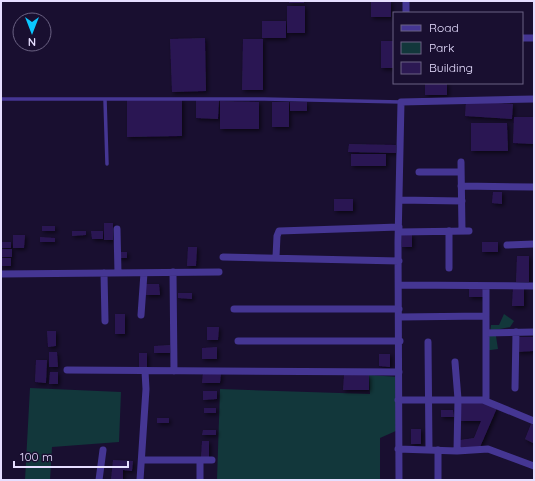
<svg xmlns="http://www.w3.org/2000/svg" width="535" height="481" font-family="Quicksand,sans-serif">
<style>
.green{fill:#12373b}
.building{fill:#2c1953;filter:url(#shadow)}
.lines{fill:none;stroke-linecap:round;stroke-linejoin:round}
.lane{stroke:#453693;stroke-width:3.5}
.street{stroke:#453693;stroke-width:7}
</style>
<defs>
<filter id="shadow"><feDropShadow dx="2" dy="2" stdDeviation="2" flood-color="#0009"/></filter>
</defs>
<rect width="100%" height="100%" fill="#190f30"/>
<path class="green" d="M504,314L514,321L510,327L495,330L498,349L483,351L490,333L491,325H499Z
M369,375L399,377L398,430L380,438V480H217L220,389L370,394Z
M30,388L121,392L119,442L52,447L50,480H25Z"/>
<path class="building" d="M289,1H304V3H289Z
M371,1H391V17H371Z
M287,6H305V33H287Z
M262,21H286V38H262Z
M205,38L206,91L172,92L170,39Z
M243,39H263V90H242Z
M381,41H394V68H381Z
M425,83H447V95H425Z
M182,99V136L127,137V100Z
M196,100H219L218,119L196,118Z
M220,101L259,102V129H220Z
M466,101L513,104L512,119L465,116Z
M272,102H289V127H272Z
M290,102H307V111H290Z
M514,117H534V144L513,143Z
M471,123H507L508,151H471Z
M349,144L396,145V153L348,152Z
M351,154H386V166H351Z
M493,192H502V204L492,203Z
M334,199H353V211H334Z
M104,223H113V240H104Z
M42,226H55V231H42Z
M72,231H86V235L72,236Z
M91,231H103V239H92Z
M402,234H412V247H402Z
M13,235H25L24,248H13Z
M40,237L55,238V242H40Z
M1,242H11V248H1Z
M482,242H498V252H482Z
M188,247H197L196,266H187Z
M1,249H12V257H1Z
M118,252H127V258H118Z
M517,256H529V282H516Z
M1,258H11V266H1Z
M145,284H159L160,295H146Z
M469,286H483V297H469Z
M513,287H524V306H512Z
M178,293H192V299L178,298Z
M115,314H125V334H115Z
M207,327H219L218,340H207Z
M47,331H56V346L48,347Z
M517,337H534V351L517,352Z
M170,345V353H154V346Z
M217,347V359H202V348Z
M49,352H57L58,367H49Z
M139,353H147V368H139Z
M379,354H390V367L379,366Z
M36,360H47L46,383L35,382Z
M50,372H58V384H49Z
M203,372L221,373L220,383H202Z
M344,375H369V390H343Z
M203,391H217V399L203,400Z
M483,402L497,408L480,447L460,449V440L474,438L481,421H460V403Z
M204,408H216V413H204Z
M441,410H453L454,417H441Z
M157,418H169V423H157Z
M531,424L534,425L533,443L525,439Z
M411,429H421V444H411Z
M203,430H216V435H202Z
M202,441H209V458H201Z
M113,460L133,461L132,471L123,470V480H111Z"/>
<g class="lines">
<path class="lane" d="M1,99H264L401,102
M105,100L107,164"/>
<path class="street" d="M406,1V13
M522,38H534
M461,162L462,231
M419,172H461
M461,186L534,187
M399,200L462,201
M117,229L118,273
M449,231V268
M399,232L469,231
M507,245L534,244
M223,257L399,261
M276,257L277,236L279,231L399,227
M173,272L174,371
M104,273L105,321
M1,274L219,272
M399,285L534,286
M234,309H399
M141,315L144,273
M399,317L486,316
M486,333L534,332
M238,341H400
M428,342L429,450
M455,362L458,399L457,451
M67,370L399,372
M515,388L516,332
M398,400H483L534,421
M486,400V286
M398,449L457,451L488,449L534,466
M438,450V480
M142,460H212
M99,480L103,450
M140,480L146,389L145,371
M200,480V460
M399,480L398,242L401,102L534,99"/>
</g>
<rect width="535" height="481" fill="none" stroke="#e6deff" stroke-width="4"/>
<rect x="393" y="12" width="130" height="72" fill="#190f30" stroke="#6b6283"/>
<rect x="401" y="25" width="20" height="6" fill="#453693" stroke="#6b6283"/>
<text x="429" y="32" font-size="12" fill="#e6deff">Road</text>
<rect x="401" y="42" width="20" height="12" fill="#12373b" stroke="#6b6283"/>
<text x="429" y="52" font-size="12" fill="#e6deff">Park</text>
<rect x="401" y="62" width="20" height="12" fill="#2c1953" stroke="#6b6283"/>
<text x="429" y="72" font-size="12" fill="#e6deff">Building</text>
<g transform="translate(32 32) rotate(180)"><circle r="19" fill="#190f30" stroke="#6b6283"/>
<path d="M0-3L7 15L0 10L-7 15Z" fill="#0ac7ff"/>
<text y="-6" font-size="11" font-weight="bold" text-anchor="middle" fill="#e6deff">N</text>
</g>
<path d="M14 461v6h114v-6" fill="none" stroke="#e6deff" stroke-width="2"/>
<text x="20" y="461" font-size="12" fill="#e6deff" stroke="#190f30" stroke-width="3" paint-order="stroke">100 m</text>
</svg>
